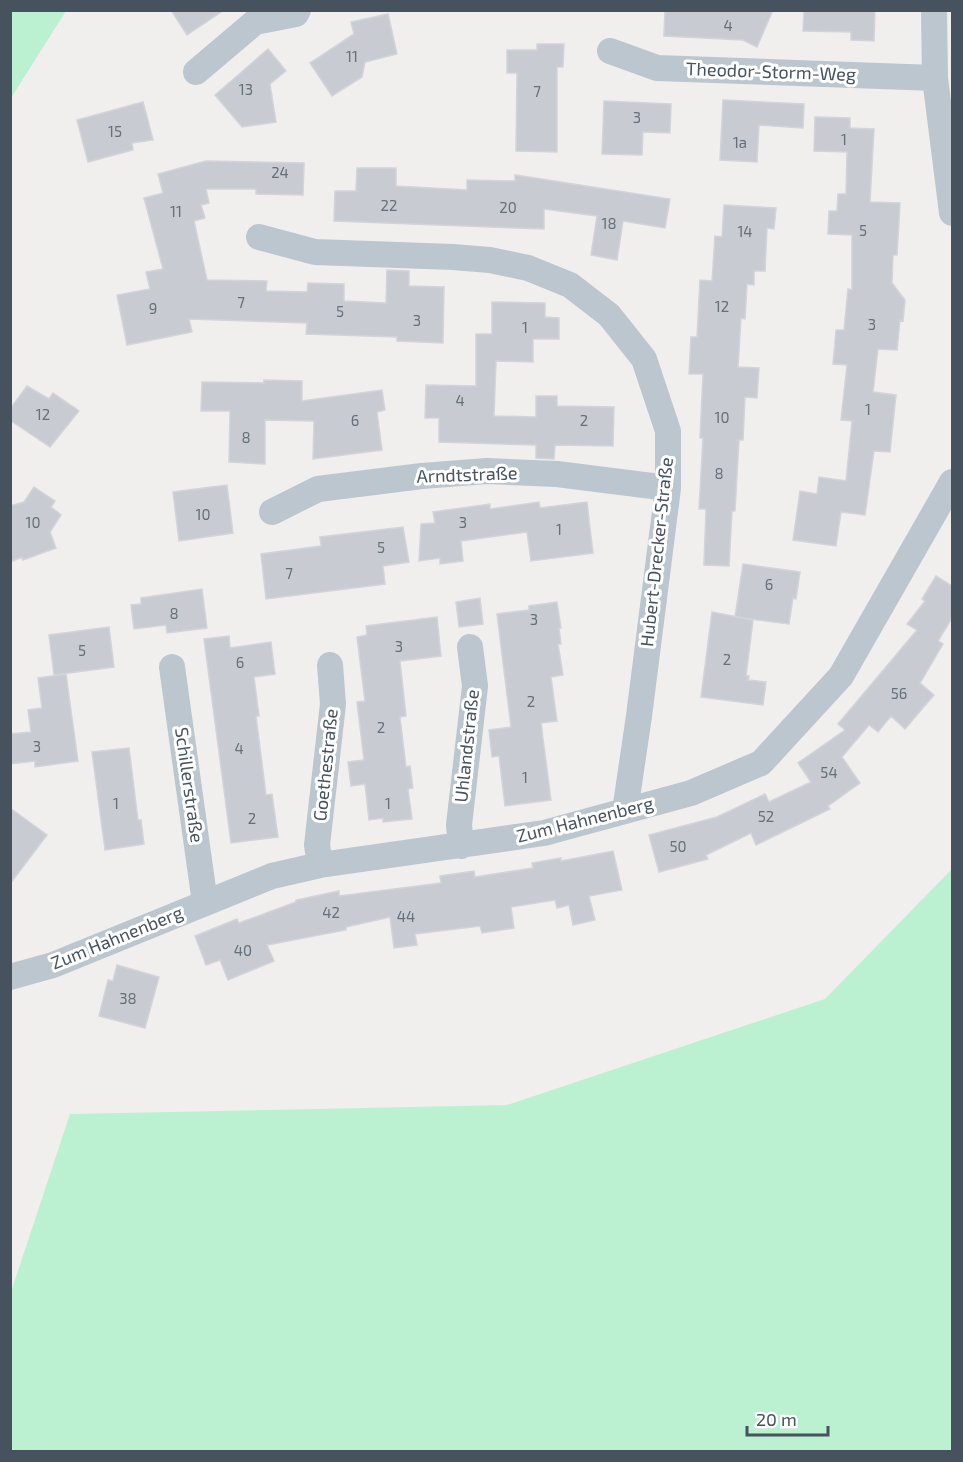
<svg xmlns="http://www.w3.org/2000/svg" width="963" height="1462" font-family="'Exo 2',sans-serif">
<style>
.green{fill:#bbf1d0}
.building{fill:#c8cbd1;stroke:#d2d4da;stroke-width:1.5}
.lines{fill:none;stroke-linecap:round;stroke-linejoin:round}
.street{stroke:#bcc6ce;stroke-width:26}
.labels{text-anchor:middle;stroke-width:6;stroke-linejoin:round;paint-order:stroke}
.number-label{font-size:15px;fill:#66707a}
.street-label{font-size:18px;fill:#46525d;stroke:#fff}
</style>
<rect width="100%" height="100%" fill="#f1eeee"/>
<path class="green" d="M11,10L66,11L11,98L10,11Z
M952,869V1451H11V1292L70,1114L507,1105L825,999Z"/>
<path class="building" d="M171,10H224L187,35Z
M665,10H773L757,47L743,40L664,36Z
M804,10H875L874,41L851,40V32L803,31Z
M388,14L397,54L365,62L362,77L332,96L310,63L354,34L351,22Z
M537,44H564L563,67H557V152L516,151L517,73H507V50H537Z
M268,49L286,71L270,84L276,122L242,127L215,95Z
M723,100L804,104L803,128L759,125L757,162L720,160Z
M604,101L671,104L670,133L643,132L642,155L602,154Z
M143,102L153,140L132,143L133,150L88,162L77,120Z
M815,117L850,118V128L874,129L870,202L900,203L897,255H893L892,283L905,300L903,321L900,320L897,350L878,349L873,392L896,395L890,452L874,451L865,515L841,512L836,546L793,540L800,491L817,494L819,477L846,481L852,421L841,420L847,365L833,364L836,330H844L848,289L852,290V235L828,234L829,211H837L838,194H846L847,152L814,151Z
M206,161L304,163L303,195L256,194V189H206L209,203L201,205L205,218L194,221L207,280L267,281L266,291L307,292L308,283L344,284V301L386,303L387,270L409,271V286L444,287L443,343L397,341V337L306,334L307,323L189,319L192,332L127,345L117,295L150,289L146,272L163,269L144,198L163,193L158,174Z
M357,168H396V186L467,190V180L515,181V175L670,199L665,228L623,221L617,260L591,255L597,216L544,209V229L334,221L335,191H356Z
M724,205L776,208L774,229L767,228L765,271H754V285L747,284L745,319L741,318L738,367L759,368L757,398L745,397L743,440H739L735,511H732L729,566L704,565L706,509H699L703,438H700L703,374H689L691,337H697L700,280L712,281L715,236L722,237Z
M492,302L545,303V317L559,318V339H533V362L496,361L494,416L536,417V396H557V406L614,407L613,446L555,445L554,459L536,458V445L439,442V418H425L426,385L476,386V334H492Z
M264,380L302,381V401L382,390L385,410L377,412L382,450L313,459L314,421L265,420V464L229,462L230,411H201L202,382L264,383Z
M27,386L49,399L53,393L79,411L50,447L10,420V409Z
M227,485L233,533L179,541L173,492Z
M34,487L55,501L51,507L61,515L50,532L56,548L23,560L22,557L10,562V506L24,502Z
M539,502L540,508L587,502L593,553L531,561L527,532L461,541L463,561L440,564V558L419,561L421,524L435,523L433,512L490,504V509Z
M403,527L409,562L383,566L385,584L266,599L261,554L321,546L320,537Z
M743,564L800,572L796,599L793,598L789,624L735,617Z
M936,576L952,586V618L938,641L943,644L920,683L934,695L905,729L891,716L878,732L869,725L842,757L860,783L828,806L830,809L756,845L751,833L706,855L708,859L659,872L649,835L717,817L765,794L769,802L811,782L798,763L845,730L838,724L917,630L907,624L925,601L922,599Z
M202,589L207,628L167,633L166,625L134,629L131,605L141,604V598Z
M480,598L483,624L459,627L456,602Z
M557,602L561,628H559L561,644H558L563,675L551,677L557,721L541,723L551,800L505,806L499,756L492,757L489,730L511,727L497,614L529,610V606Z
M712,612L753,620L746,676H749L748,680L766,682L763,705L701,697Z
M437,617L441,656L400,661L406,716L400,717L406,767L410,766L413,788L408,789L412,819L383,822V818L369,820L365,784L351,786L348,762L364,760L357,702L365,701L357,637L367,635L366,626Z
M109,627L114,667L54,675L49,635Z
M229,636L230,648L271,642L275,674L254,677L259,716H256L266,795L272,794L278,837L231,843L204,639Z
M66,674L78,761L35,767V761L10,764V734L31,732L28,710L42,708L38,678Z
M129,748L138,820H141L144,844L105,850L92,752Z
M10,808L47,835L10,884Z
M613,851L622,890L589,896L595,920L573,925L569,905L557,908L555,900L511,907L514,928L482,933L480,926L415,934L417,945L394,948L390,917L346,927V930L267,945L274,961L228,980L220,960L206,965L195,936L237,919L239,923L296,902V900L339,891V896L441,883L440,876L474,871L475,877L533,868L532,863L561,858V861Z
M117,965L159,977L145,1028L99,1016L108,980L113,981Z"/>
<g class="lines">
<path class="street" d="M934,10L935,78L952,213
M610,51L657,68L935,78
M196,72L255,22L296,14L298,10
M259,237L315,252L453,257L490,260L528,268L570,285L609,315L644,359L668,431V488L639,716L625,811
M272,512L318,489L422,476L487,471L557,474L668,488
M172,667L205,903
M461,846L459,825L475,686L470,647
M320,865L317,845L333,704L330,665
M10,977L53,965L272,876L320,865L544,833L691,793L761,763L841,676L952,482"/>
</g>
<g class="labels">
<g class="number-label">
<text x="728" y="31">4</text>
<text x="352" y="62">11</text>
<text x="246" y="95">13</text>
<text x="537" y="97">7</text>
<text x="637" y="123">3</text>
<text x="115" y="137">15</text>
<text x="844" y="145">1</text>
<text x="740" y="148">1a</text>
<text x="280" y="178">24</text>
<text x="389" y="211">22</text>
<text x="508" y="213">20</text>
<text x="176" y="217">11</text>
<text x="609" y="229">18</text>
<text x="863" y="236">5</text>
<text x="745" y="237">14</text>
<text x="241" y="308">7</text>
<text x="722" y="312">12</text>
<text x="153" y="314">9</text>
<text x="340" y="317">5</text>
<text x="417" y="326">3</text>
<text x="872" y="330">3</text>
<text x="525" y="333">1</text>
<text x="460" y="406">4</text>
<text x="868" y="415">1</text>
<text x="43" y="420">12</text>
<text x="722" y="423">10</text>
<text x="355" y="426">6</text>
<text x="584" y="426">2</text>
<text x="246" y="443">8</text>
<text x="719" y="479">8</text>
<text x="203" y="520">10</text>
<text x="33" y="528">10</text>
<text x="463" y="528">3</text>
<text x="559" y="535">1</text>
<text x="381" y="553">5</text>
<text x="289" y="579">7</text>
<text x="769" y="590">6</text>
<text x="174" y="619">8</text>
<text x="534" y="625">3</text>
<text x="399" y="652">3</text>
<text x="82" y="656">5</text>
<text x="727" y="665">2</text>
<text x="240" y="668">6</text>
<text x="899" y="699">56</text>
<text x="531" y="707">2</text>
<text x="381" y="733">2</text>
<text x="37" y="752">3</text>
<text x="239" y="754">4</text>
<text x="829" y="778">54</text>
<text x="525" y="783">1</text>
<text x="116" y="809">1</text>
<text x="388" y="809">1</text>
<text x="766" y="822">52</text>
<text x="252" y="824">2</text>
<text x="678" y="852">50</text>
<text x="331" y="918">42</text>
<text x="406" y="922">44</text>
<text x="243" y="956">40</text>
<text x="128" y="1004">38</text>
</g>
<g class="street-label">
<text transform="translate(771 72) rotate(2)" y="6">Theodor-Storm-Weg</text>
<text transform="translate(467 475) rotate(-2)" y="6">Arndtstraße</text>
<text transform="translate(657 552) rotate(-84)" y="6">Hubert-Drecker-Straße</text>
<text transform="translate(467 746) rotate(-84)" y="6">Uhlandstraße</text>
<text transform="translate(326 765) rotate(-84)" y="6">Goethestraße</text>
<text transform="translate(189 785) rotate(82)" y="6">Schillerstraße</text>
<text transform="translate(585 820) rotate(-14)" y="6">Zum Hahnenberg</text>
<text transform="translate(117 938) rotate(-22)" y="6">Zum Hahnenberg</text>
</g>
</g>
<rect width="963" height="1462" fill="none" stroke="#46525d" stroke-width="24"/>
<path d="M747 1426v9h81v-9" fill="none" stroke="#46525d" stroke-width="3"/>
<text x="756" y="1426" font-size="18" fill="#46525d" stroke="#ffffff" stroke-width="4.5" paint-order="stroke">20 m</text>
</svg>
